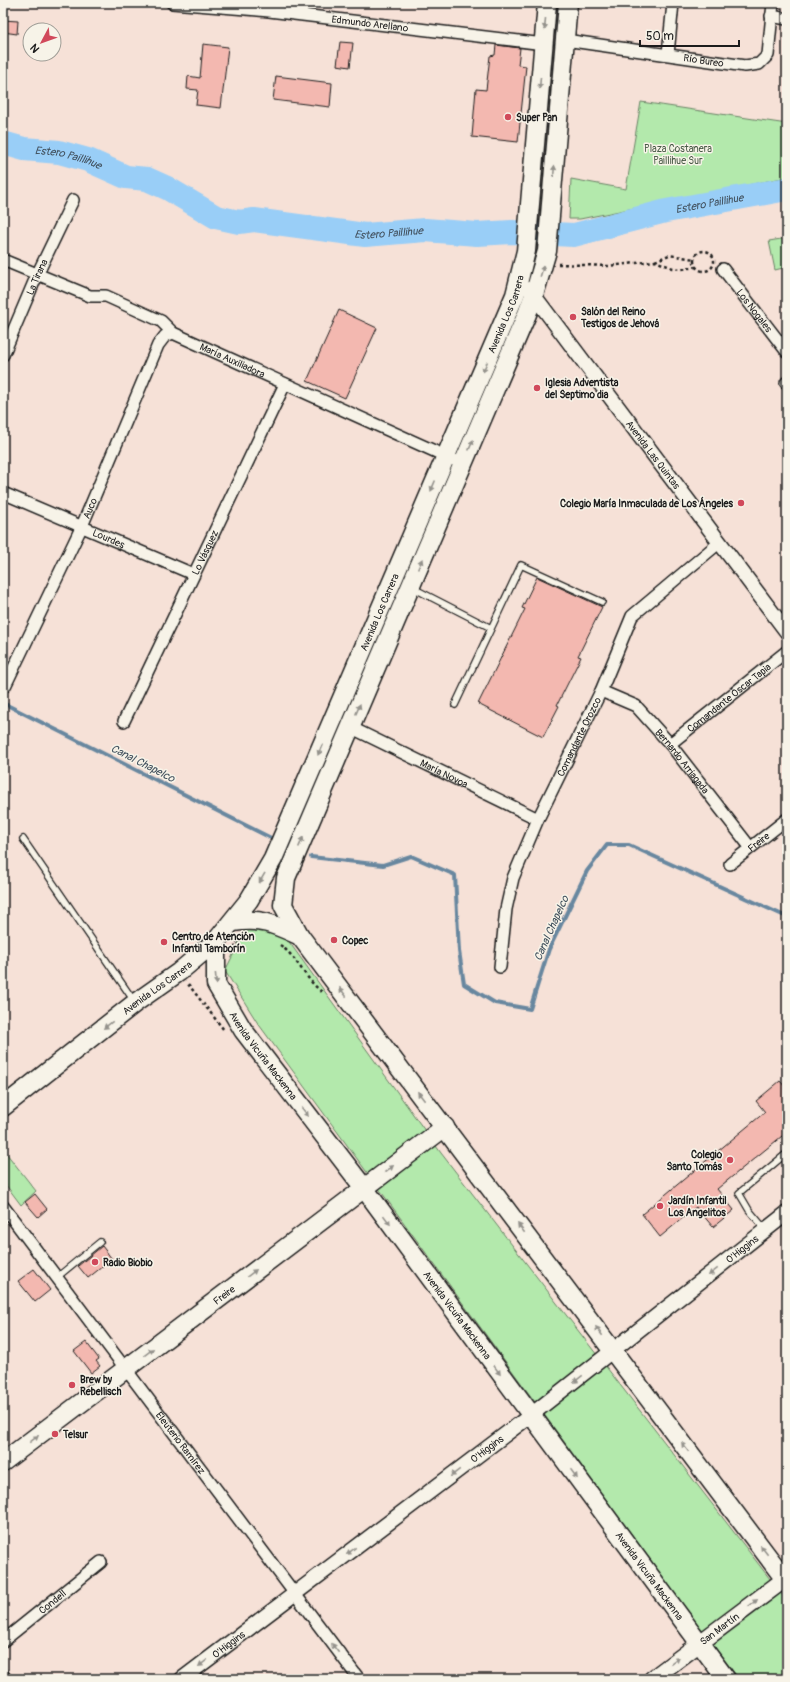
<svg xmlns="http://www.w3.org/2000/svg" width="790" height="1682" font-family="Pangolin,sans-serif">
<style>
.green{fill:#b3e9ac;stroke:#688264}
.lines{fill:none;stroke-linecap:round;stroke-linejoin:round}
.stream{stroke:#67879f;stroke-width:4}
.river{stroke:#99cef7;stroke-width:24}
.building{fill:#f3b8b0;stroke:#1c1c1c}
.service-casing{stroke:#1c1c1c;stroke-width:8}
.minor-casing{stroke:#1c1c1c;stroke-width:14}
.tertiary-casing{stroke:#1c1c1c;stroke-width:17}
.secondary-casing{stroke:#1c1c1c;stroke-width:19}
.primary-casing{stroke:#1c1c1c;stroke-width:21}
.path{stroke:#1c1c1c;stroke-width:2.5;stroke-dasharray:3 3;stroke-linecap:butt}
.service{stroke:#f7f3e8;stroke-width:5.5}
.minor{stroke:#f7f3e8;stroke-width:11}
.tertiary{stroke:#f7f3e8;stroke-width:14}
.secondary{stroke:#f7f3e8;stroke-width:16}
.primary{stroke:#f7f3e8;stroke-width:18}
.oneway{fill:#94928c}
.poi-dot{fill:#d1495b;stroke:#f7f3e8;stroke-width:1.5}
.labels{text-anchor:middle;stroke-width:3;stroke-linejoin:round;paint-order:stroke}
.street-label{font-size:10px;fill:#1c1c1c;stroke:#f7f3e8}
.poi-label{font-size:10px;font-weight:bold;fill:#1c1c1c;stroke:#f7f3e8;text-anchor:start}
.park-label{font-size:10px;fill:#495a47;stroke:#f7f3e8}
.water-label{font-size:11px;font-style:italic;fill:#42515e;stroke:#f7f3e8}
</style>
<rect width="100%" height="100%" fill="#f6e1d7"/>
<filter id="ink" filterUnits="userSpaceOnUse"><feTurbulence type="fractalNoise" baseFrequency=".025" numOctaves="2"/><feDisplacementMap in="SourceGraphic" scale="8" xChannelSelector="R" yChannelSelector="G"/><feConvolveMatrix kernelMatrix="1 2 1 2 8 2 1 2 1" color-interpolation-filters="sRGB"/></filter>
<g filter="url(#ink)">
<path class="green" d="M641,102L787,124V177L580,219H569L571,179L626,189Z
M787,238V267L775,270L769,241Z
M269,926L287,939L441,1153L787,1601V1679H739L693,1618L257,1022L225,971L245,931Z
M3,1149L36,1191L21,1205L3,1181Z"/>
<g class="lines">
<path class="stream" d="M3,703L275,840
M311,857L383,865L411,856L455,875L459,951L464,984L495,1003L530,1009L549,949L587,871L607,845H629L787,917"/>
<path class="river" id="s1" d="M3,143L24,149L59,152L88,160L126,177L147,179L167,188L216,217L239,222L254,220L365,235L425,230L477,234L512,232L574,235L666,211L787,189"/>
</g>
<path class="building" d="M3,20L18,21L17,34L3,32Z
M340,42L353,43L350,67L337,65Z
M203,44L228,47L221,108L196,105L198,90L187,89L188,76L200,78Z
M496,45L520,48L518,65L526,66L518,142L472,137L476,89L486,90L490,56L495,55Z
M276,76L332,83L330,107L273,100Z
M339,310L377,328L345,398L307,381Z
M537,577L602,607L578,656L581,657L557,705L559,706L543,737L478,704L525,609L522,608Z
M780,1081L787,1089V1132L717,1189L734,1210L713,1227L696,1207L660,1237L642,1214L765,1112L756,1101Z
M35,1194L47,1209L38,1217L25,1202Z
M102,1246L112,1259L88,1278L78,1266Z
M34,1269L50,1290L35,1302L18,1281Z
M86,1342L99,1359L96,1361L100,1366L91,1373L74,1351Z"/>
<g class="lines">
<defs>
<path id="service" d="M413,588L491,628
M455,705L521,565L602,602
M23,839L134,1001
M765,1229L749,1210L739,1193L787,1153
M56,1278L100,1242"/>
<g id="minor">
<path id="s2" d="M172,3L269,11L544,44"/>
<path d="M771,16L787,19"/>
<path id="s3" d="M565,40L745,66L759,64L768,55L773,3"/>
<path d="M668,54L673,3"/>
<path id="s4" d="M3,260L90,296H106L161,321L173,333L463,464"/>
<path id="s5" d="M723,269L787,352"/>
<path id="s6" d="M3,355L37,275L73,200"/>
<path d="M786,383L787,382"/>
<path id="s7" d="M3,493L193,574"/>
<path id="s8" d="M5,686L82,526L158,345L165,336L173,333"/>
<path id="s9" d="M601,691L636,706L670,744L750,847"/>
<path id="s10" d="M124,721L285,384"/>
<path id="s11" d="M350,727L538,819"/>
<path id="s12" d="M670,744L787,651"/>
<path id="s13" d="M730,864L787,819"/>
<path id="s14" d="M500,967L506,909L513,878L538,819L601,691L632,616L720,542"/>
<path id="s15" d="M3,1206L359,1679"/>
<path id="s16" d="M3,1641L101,1562"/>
<path d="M3,1675L6,1679"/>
</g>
<g id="tertiary">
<path id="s17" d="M529,289L787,632"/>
<path id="s18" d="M182,1679L531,1415L787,1213"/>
</g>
<g id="secondary">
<path id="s19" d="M652,1679L785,1579"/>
</g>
<g id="primary">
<path d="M233,922C263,918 274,924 300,936L787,1582"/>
<path d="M300,936L283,905L286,878L527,314L534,295L547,251L568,3"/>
<path id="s20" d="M216,941V984L243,1030L364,1188L726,1679"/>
<path id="s21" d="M3,1107L135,1003L179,972L216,941L249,900L273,859L515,295L526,251L547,3"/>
<path id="s22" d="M3,1462L445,1127"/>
</g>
</defs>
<use href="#service" class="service-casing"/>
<use href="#minor" class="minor-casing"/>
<use href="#tertiary" class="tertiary-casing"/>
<use href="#secondary" class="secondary-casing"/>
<use href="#primary" class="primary-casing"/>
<path class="path" d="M694 261a10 10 0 1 1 20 0a10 10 0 1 1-20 0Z
M655,261L669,255L695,259
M558,264L608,266L655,261L673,268L682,269L696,267
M280,945C297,957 305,979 322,992
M232,954L238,941L245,936
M188,984L224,1030"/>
<use href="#service" class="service"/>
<use href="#minor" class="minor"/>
<use href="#tertiary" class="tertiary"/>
<use href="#secondary" class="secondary"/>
<use href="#primary" class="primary"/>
</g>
<defs><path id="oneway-solid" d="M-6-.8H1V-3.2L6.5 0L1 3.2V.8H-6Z"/></defs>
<g class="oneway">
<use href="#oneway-solid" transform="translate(545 24) rotate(95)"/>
<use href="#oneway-solid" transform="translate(540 83) rotate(95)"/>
<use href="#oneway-solid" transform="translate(554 171) rotate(-85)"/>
<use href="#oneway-solid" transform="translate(542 271) rotate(-73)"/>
<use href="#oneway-solid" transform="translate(485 367) rotate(114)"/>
<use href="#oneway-solid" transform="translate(471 445) rotate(-67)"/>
<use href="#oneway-solid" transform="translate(433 486) rotate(113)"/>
<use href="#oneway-solid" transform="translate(420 564) rotate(-67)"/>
<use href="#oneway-solid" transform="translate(358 709) rotate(-67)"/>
<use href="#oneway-solid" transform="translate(320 750) rotate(113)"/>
<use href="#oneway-solid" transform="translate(301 842) rotate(-67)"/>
<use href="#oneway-solid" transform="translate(262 878) rotate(120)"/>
<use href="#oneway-solid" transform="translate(216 979) rotate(84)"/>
<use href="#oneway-solid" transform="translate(343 992) rotate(-127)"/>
<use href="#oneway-solid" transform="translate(108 1025) rotate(142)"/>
<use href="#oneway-solid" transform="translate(421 1096) rotate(-127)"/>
<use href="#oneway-solid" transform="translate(305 1112) rotate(53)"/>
<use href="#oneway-solid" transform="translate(389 1169) rotate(-37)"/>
<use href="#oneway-solid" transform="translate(387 1220) rotate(54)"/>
<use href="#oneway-solid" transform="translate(521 1228) rotate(-127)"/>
<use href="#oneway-solid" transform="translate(713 1272) rotate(142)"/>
<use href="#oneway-solid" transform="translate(252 1273) rotate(-37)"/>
<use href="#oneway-solid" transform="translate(599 1331) rotate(-127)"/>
<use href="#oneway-solid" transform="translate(149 1352) rotate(-37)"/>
<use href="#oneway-solid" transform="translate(497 1370) rotate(54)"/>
<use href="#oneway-solid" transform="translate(578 1379) rotate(142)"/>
<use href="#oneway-solid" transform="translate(34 1439) rotate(-37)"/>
<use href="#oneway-solid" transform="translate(685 1447) rotate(-127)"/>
<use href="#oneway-solid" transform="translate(455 1473) rotate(143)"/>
<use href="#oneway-solid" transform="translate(574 1474) rotate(54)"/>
<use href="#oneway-solid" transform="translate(764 1550) rotate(-127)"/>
<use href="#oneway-solid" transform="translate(351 1551) rotate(143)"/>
<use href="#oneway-solid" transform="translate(753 1603) rotate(-37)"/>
<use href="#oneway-solid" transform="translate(335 1648) rotate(-127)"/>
<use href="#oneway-solid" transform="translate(675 1661) rotate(-37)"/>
<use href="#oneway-solid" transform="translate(203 1663) rotate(143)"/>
</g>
</g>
<g class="poi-dot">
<circle cx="508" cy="117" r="4"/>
<circle cx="573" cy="317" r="4"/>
<circle cx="537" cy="388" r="4"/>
<circle cx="741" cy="503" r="4"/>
<circle cx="334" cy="940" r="4"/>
<circle cx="164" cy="942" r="4"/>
<circle cx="730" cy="1160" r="4"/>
<circle cx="660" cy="1206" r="4"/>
<circle cx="95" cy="1262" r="4"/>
<circle cx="72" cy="1385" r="4"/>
<circle cx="55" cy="1434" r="4"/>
</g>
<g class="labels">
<g class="street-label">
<text dy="4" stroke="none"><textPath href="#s2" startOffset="199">Edmundo Arellano</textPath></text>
<text dy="4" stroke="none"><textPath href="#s3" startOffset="140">Río Bureo</textPath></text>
<text dy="4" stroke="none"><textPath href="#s6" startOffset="85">La Tirana</textPath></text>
<text dy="4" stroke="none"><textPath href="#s5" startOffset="52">Los Nogales</textPath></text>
<text dy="4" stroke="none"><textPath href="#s21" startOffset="963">Avenida Los Carrera</textPath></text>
<text dy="4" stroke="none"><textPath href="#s4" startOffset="253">María Auxiliadora</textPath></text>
<text dy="4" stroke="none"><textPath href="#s17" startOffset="207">Avenida Las Quintas</textPath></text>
<text dy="4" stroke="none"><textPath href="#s8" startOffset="197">Auco</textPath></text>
<text dy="4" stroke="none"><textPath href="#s7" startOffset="115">Lourdes</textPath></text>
<text dy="4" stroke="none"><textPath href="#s10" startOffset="187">Lo Vásquez</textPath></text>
<text dy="4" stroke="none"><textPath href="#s21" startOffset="639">Avenida Los Carrera</textPath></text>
<text dy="4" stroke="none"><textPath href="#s12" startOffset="75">Comandante Óscar Tapia</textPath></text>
<text dy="4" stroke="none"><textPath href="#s14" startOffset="246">Comandante Orozco</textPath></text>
<text dy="4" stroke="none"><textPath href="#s9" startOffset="110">Bernardo Arriagada</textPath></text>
<text dy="4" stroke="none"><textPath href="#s11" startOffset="105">María Novoa</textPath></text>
<text dy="4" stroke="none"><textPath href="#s13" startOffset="36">Freire</textPath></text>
<text dy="4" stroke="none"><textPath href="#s21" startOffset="195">Avenida Los Carrera</textPath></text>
<text dy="4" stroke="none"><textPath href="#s20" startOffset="129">Avenida Vicuña Mackenna</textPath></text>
<text dy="4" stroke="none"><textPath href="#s18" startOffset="706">O'Higgins</textPath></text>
<text dy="4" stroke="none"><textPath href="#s22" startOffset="277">Freire</textPath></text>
<text dy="4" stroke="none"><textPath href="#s20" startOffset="453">Avenida Vicuña Mackenna</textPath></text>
<text dy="4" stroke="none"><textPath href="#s15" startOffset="296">Eleuterio Ramírez</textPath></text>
<text dy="4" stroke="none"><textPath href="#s18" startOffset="382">O'Higgins</textPath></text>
<text dy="4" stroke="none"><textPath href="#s20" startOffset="777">Avenida Vicuña Mackenna</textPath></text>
<text dy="4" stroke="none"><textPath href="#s16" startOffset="63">Condell</textPath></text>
<text dy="4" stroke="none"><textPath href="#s19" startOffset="84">San Martín</textPath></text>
<text dy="4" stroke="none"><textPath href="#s18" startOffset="58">O'Higgins</textPath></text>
</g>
<g class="poi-label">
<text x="516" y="121">Super Pan</text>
<text x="581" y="315">Salón del Reino<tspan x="581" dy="12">Testigos de Jehová</tspan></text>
<text x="545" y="386">Iglesia Adventista<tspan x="545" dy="12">del Septimo dia</tspan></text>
<text x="733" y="507" text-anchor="end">Colegio María Inmaculada de Los Ángeles</text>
<text x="172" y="940">Centro de Atención<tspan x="172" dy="12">Infantil Tamborín</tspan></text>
<text x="342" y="944">Copec</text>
<text x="722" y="1158" text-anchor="end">Colegio<tspan x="722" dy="12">Santo Tomás</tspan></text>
<text x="668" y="1204">Jardín Infantil<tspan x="668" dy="12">Los Angelitos</tspan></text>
<text x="103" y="1266">Radio Biobio</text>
<text x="80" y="1383">Brew by<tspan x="80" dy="12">Rebellisch</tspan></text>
<text x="63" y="1438">Telsur</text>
</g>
<g class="park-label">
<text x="678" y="152">Plaza Costanera<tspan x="678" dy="12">Paillihue Sur</tspan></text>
</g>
<g class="water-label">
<text dy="4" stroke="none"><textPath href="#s1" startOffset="67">Estero Paillihue</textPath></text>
<text dy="4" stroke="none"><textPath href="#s1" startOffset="728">Estero Paillihue</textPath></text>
<text dy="4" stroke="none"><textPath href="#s1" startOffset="403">Estero Paillihue</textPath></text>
<text transform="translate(143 763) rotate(27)" y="4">Canal Chapelco</text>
<text transform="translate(551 928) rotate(-66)" y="4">Canal Chapelco</text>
</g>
</g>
<rect width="790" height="1682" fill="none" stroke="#f7f3e8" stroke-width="16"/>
<rect x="8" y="8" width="774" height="1666" fill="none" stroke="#1c1c1c" stroke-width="1.5" filter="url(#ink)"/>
<g transform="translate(42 42) rotate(229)"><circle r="19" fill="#f7f3e8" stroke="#9f9d96"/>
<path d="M0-3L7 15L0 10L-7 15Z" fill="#d1495b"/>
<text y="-6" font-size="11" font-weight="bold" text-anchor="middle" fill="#1c1c1c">N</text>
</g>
<path d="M640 40v6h99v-6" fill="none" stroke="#1c1c1c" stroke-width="2"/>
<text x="646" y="40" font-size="12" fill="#1c1c1c" stroke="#f7f3e8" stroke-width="3" paint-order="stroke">50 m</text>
</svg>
